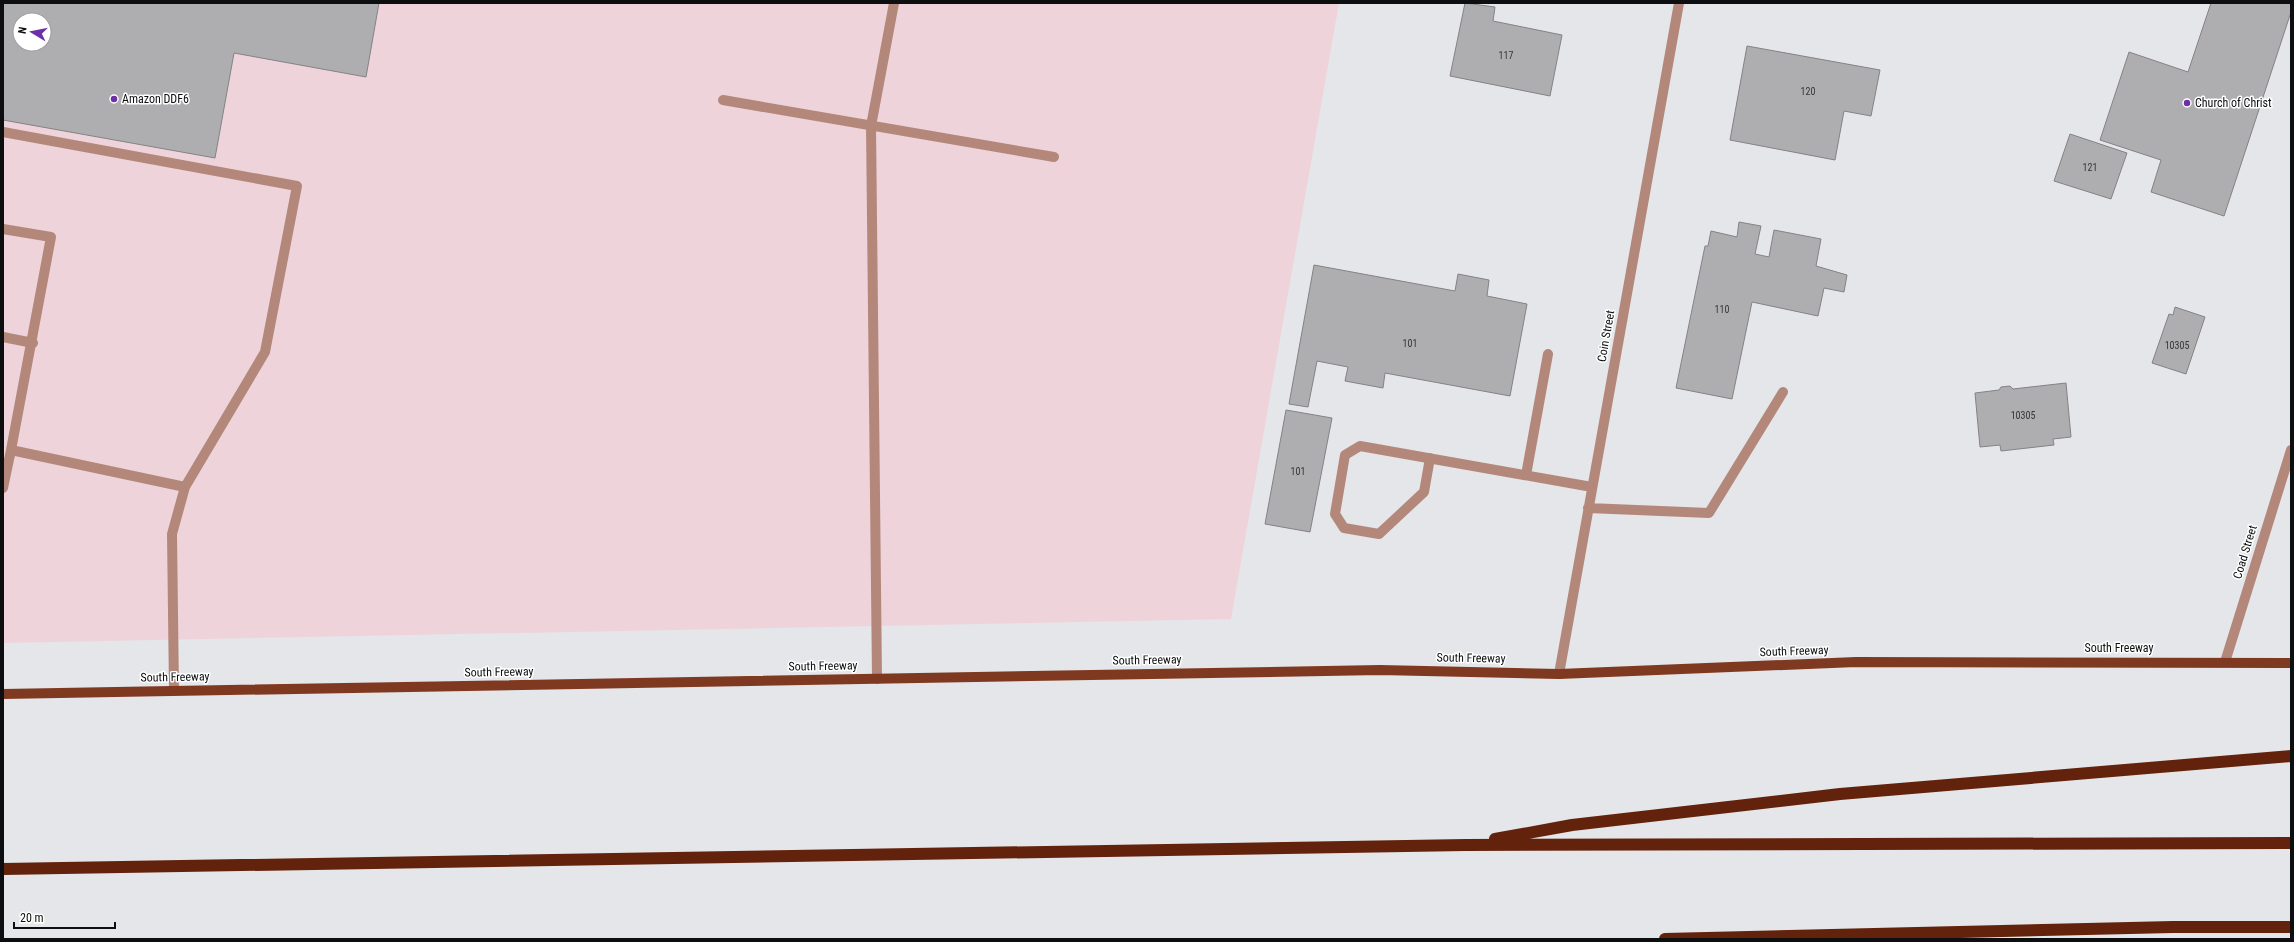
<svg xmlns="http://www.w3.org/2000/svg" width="2294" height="942" font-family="'Roboto Condensed',sans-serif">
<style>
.industrial{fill:#eed4da;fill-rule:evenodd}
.building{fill:#aeadb0;stroke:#848285;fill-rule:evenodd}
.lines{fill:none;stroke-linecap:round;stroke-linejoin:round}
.minor{stroke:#b3887b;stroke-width:10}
.major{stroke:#803921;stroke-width:10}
.highway{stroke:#63220c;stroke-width:12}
.poi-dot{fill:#6d30a6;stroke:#fff;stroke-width:1.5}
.labels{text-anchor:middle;stroke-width:3;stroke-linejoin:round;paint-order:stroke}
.number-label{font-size:10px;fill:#353637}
.poi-label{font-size:12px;fill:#0d0e0f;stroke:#fff;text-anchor:start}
.street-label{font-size:12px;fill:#0d0e0f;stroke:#fff}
</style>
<rect width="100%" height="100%" fill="#e4e6e9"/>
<path class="industrial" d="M3,3H1339L1231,619L3,643ZM20,20H44V44H20Z"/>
<path class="building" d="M3,3H379L366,77L234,53L215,158L3,120ZM20,20H44V44H20Z
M1465,3L1495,7L1493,21L1562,35L1550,96L1450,76Z
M2211,3H2291V12L2224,216L2151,192L2161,160L2100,140L2129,52L2188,72Z
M1747,46L1880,70L1871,116L1844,111L1835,160L1730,140Z
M2070,134L2127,153L2111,199L2054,181Z
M1739,222L1761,226L1755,254L1769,257L1774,230L1821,239L1816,266L1847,275L1844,292L1824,288L1818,316L1752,302L1732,399L1676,388L1705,246H1708L1711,231L1737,237Z
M1314,265L1455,291L1458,274L1489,280L1487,296L1527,304L1510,396L1385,373L1383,388L1345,381L1348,367L1317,361L1308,407L1289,404Z
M2175,307L2205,317L2186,374L2152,363L2169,314L2173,315Z
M2066,383L2071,437L2053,439L2054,445L2001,451L2000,445L1980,447L1975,393L1999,390L2001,387L2010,386L2013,389Z
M1286,410L1332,418L1310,532L1265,524Z"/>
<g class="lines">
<path class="minor" d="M723,100L1054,157
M3,132L297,186L265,352L185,487L172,534L174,691
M3,229L51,237L11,450L185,487
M3,337L33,343
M1430,458L1424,492L1379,534L1344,528L1335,514L1345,455L1360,446L1592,487
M1526,475L1548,354
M3,488L11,450
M1588,508L1709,513L1783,392
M2225,662L2291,450
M1559,674L1679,3
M877,679L871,126L894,3"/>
<path class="major" d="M3,694L1380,670L1559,674L1856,662L2291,663"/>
<path class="highway" d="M1495,839L1572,825L1840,794L2291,756
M3,869L1466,845L2291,843
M1665,939L2173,927H2291"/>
</g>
<g class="poi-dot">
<circle cx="114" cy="99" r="4"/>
<circle cx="2187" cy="103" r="4"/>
</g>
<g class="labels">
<g class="number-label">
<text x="1506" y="59">117</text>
<text x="1808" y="95">120</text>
<text x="2090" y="171">121</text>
<text x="1722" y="313">110</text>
<text x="1410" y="347">101</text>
<text x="2177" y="349">10305</text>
<text x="2023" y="419">10305</text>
<text x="1298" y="475">101</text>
</g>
<g class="poi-label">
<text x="122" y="103">Amazon DDF6</text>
<text x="2195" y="107">Church of Christ</text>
</g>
<g class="street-label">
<text transform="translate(1606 336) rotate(-80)" y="4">Coin Street</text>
<text transform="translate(2245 552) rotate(-73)" y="4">Coad Street</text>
<text x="2119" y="652">South Freeway</text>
<text transform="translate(1794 651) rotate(-2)" y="4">South Freeway</text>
<text transform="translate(1471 658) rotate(1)" y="4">South Freeway</text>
<text transform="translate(1147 660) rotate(-1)" y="4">South Freeway</text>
<text transform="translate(823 666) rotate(-1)" y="4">South Freeway</text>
<text transform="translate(499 672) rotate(-1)" y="4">South Freeway</text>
<text transform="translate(175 677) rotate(-1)" y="4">South Freeway</text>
</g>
</g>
<rect width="2294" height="942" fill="none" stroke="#0d0e0f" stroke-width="8"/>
<g transform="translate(32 32) rotate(280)"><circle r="19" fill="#ffffff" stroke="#9e9f9f"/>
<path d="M0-3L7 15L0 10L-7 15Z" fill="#6d30a6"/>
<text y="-6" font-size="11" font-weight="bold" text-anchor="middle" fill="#0d0e0f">N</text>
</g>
<path d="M14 922v6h101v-6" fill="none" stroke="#0d0e0f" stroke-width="2"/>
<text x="20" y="922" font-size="12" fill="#0d0e0f" stroke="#ffffff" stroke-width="3" paint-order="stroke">20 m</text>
</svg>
